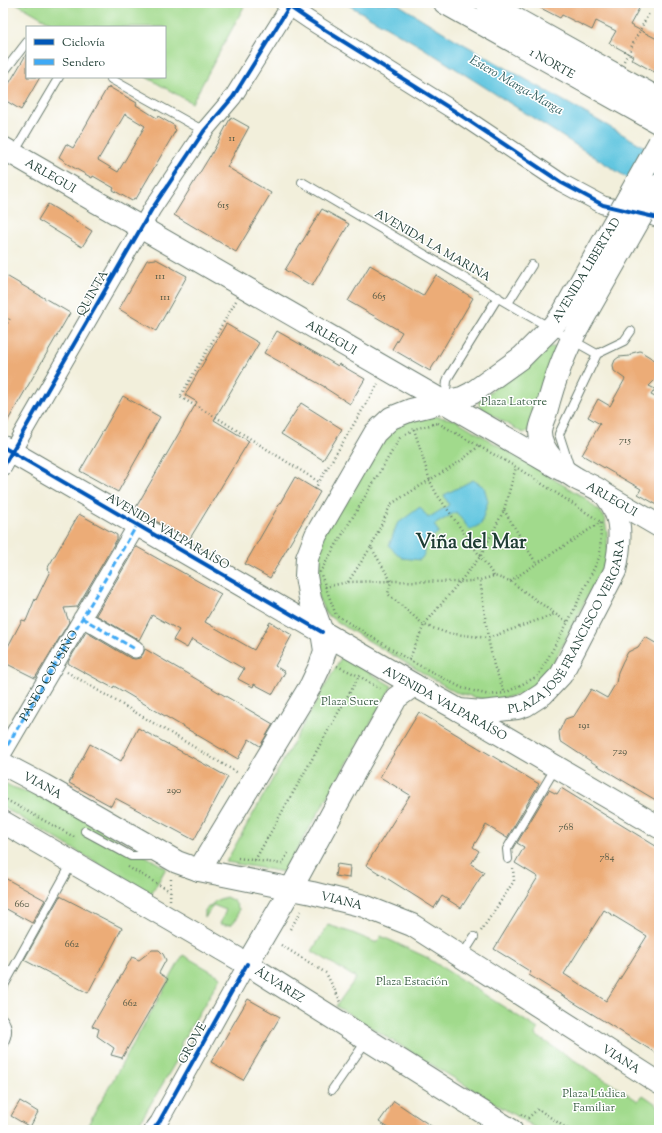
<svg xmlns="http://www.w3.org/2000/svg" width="662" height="1133" font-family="'Sorts Mill Goudy',serif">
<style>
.green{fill:#a1da8c;stroke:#608c60}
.water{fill:#62c6e0;stroke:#40828a}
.building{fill:#ecac77;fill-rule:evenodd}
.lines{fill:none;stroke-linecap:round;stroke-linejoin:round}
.lane-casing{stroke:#697b6e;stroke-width:10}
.street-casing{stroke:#697b6e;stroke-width:19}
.secondary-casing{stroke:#697b6e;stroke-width:24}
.primary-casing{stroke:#697b6e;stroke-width:24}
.path{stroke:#697b6e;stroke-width:2.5;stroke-dasharray:1 3;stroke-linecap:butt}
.lane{stroke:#fff;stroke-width:8}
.street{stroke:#fff;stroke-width:17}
.secondary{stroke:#fff;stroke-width:22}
.primary{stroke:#fff;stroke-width:22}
.primary-bridge-casing{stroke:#697b6e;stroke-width:24;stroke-linecap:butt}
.primary-bridge{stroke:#fff;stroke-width:22}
.quiet{stroke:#3fa9f5;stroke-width:3;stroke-dasharray:6 3;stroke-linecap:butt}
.cycleway-casing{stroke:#fff;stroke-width:6}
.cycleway{stroke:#0057b8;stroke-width:4}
.labels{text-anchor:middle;stroke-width:3;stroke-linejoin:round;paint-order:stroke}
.number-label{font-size:10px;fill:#525945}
.street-label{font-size:12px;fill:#1f3d34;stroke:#fff}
.park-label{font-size:12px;fill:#40644a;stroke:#fff}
.water-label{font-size:13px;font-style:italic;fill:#305f5f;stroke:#fff}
.town-label{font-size:20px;font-weight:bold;fill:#1f3d34;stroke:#fff}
</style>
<rect width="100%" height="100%" fill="#fff"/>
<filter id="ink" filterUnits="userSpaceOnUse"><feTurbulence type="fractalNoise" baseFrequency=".025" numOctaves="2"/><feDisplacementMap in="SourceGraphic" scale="8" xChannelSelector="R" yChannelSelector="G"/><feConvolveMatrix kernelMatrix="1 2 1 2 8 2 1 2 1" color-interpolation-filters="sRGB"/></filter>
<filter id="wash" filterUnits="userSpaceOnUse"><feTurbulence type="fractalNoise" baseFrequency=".012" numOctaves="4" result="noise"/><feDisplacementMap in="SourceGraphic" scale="16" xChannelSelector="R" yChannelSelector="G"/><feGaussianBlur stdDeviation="0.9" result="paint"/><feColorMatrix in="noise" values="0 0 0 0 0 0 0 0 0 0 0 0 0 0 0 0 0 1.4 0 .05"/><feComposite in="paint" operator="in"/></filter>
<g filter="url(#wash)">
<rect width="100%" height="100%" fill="#f2efdb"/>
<path class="green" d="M16,3H246L192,103L146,77H165V27H58Z
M545,347H557L528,431L523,433L482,409L478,402Z
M434,416L456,420L585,498L604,516L607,532L608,556L545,680L526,693L489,701L455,692L347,628L326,614L317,595L316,560L322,536L375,446L400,422Z
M342,656L392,686L284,872L226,862Z
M3,782L12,787L47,798L166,868L151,895L3,807Z
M226,897L234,901L239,909L237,918L232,924L226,925L220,924L226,910L213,905L205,918V910L217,900Z
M328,925L350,932L377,943L381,936L426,957L538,1029L535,1035L638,1101L643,1095L659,1106V1130L537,1129L336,1006L356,978L312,951Z
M183,955L221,977L181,1043V1053L137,1127L134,1130H85Z"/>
<path class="water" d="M345,3H396L453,38L659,155V198L420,46Z
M473,480L484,487L488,501L481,524L470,530L456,512L434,525L439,532L424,543V555L420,560L402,558L389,546L397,524L420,507L428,518L449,505L444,495Z"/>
<g id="blocks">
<path class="building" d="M531,3H642L630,25L659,40V65L657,66L654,72L631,59L633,56L609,43L616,31L596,21L592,30L562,15L560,18Z
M27,53V77H40L21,110L3,99V94Z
M109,87L137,103L136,105L157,118L158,116L175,126L174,128L176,130L136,199L134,198L132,201L113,190L114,188L93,176L92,178L64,162L65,161L59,157L66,144L73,148L107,88L108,89ZM125,114L145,126L118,172L98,160Z
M231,117L249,127L227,167L271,193L236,252L174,215L210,156V157Z
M48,204L92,231L82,247L38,220Z
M322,209L349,224L312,286L285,270Z
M156,259L187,276L156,331L119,309L147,260Z
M370,265L423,296L436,275L473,298L430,371L392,349L402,332L348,301Z
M3,274L70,313L3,429Z
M226,324L259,343L214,420L249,441L189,540L135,509L197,402L185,395Z
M277,331L338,366L339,364L365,379L350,404L325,388V387L264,353Z
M640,351L653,359L659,363V376L649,386L655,389L651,395L659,399V506L638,494L641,489L582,455L600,424L588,417L598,399L610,406L625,379L614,371L613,365L615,360L619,357L630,356L632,353Z
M123,396L160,417L118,492L80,471Z
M301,403L342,429L323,460L281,434Z
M295,477L320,492L270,578L245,564Z
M79,514L117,535V539L77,607L64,608L69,622L35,678L3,662V656L22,620L26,621L35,599L36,600L50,571L47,569Z
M136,547H137L221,594L205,622L254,650L270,622L292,635L275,666L285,672L273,694L254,684L253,687L238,679L244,669L192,639L187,648L173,640L179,630L152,615L139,640L96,615Z
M86,632L130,658L135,659L140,658L143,654L145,649L273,724L260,746L249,739L238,759L114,686L113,688L69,664L68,662Z
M645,637L659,645V802L595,764L560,741L559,732L565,719L574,716L591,689L607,698L616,683L618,672L623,661L628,652L638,647Z
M419,712L539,784L507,838L486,825L473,847L479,851L471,864L484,872L461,908L442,896L434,908L366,865L410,795L380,777Z
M138,728L228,777L194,840L115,798L111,806L69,783L90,744L121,761Z
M561,788L659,848V1055L529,975L531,972L494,949L538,877L515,863L524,847L517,843L549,790L557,794ZM604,910L647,936L606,1001L564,974Z
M337,864L350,866L349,878L335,876Z
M3,877L45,900L32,923L3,907Z
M60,896L122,928L88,993L24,960Z
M152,950H159L163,954L166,960L159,973L168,979L122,1058L111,1055L114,1048L97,1036L99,1029L92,1026L132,957L139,960Z
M248,999L280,1017L243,1080L211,1062Z
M20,1101L38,1112L30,1127L11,1116Z
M394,1101L437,1130H392L379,1122Z"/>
</g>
</g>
<g filter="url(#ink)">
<use href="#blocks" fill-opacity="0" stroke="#697b6e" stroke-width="1"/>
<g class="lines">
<defs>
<path id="lane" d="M3,73L27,42
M111,79L204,131
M14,153L59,77
M302,182L517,309L597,354L559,434L570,468
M508,303L532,265
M597,354L624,341L631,331
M445,400L447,381L449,376L498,297
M85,831L131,856H154
M508,859L507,849L556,767
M462,956L474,937
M3,987L72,863
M3,1019C9,1027 8,1035 3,1044
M332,1090L367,1040"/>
<path id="street" d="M284,3L309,20L456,112L562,183L603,205L654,217L659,219
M3,467L152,209L204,131L233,97L289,7
M82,618L135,649
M3,753L137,525
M153,1130L159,1122L247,964"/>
<g id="secondary">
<path id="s1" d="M3,148L562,470"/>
<path d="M3,447L414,685"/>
<path d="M604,494L659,526"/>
<path d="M459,710L659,827"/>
</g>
<g id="primary">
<path id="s2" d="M445,3L659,123"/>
<path d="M487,3L659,99"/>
<path id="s3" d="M3,764L43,785L177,862L199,870L312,893L364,906L412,925L659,1083"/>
<path id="s4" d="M3,822L247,964L511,1130"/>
<path d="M199,870L311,685L320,666L325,651L322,632L310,599L306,576L307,558L316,535L375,433L391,418L411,410L444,402L462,398L472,393L522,357L551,328L562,315"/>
<path id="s5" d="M247,964L291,889L360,762L394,702L396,698L414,685L459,710L482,712L517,708L526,705L543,694L561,675L615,571C619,553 623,528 615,511C614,507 607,496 603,493C595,486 583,483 574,477C560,469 540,450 540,432C540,426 544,418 546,412C554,381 564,352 580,324"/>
</g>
</defs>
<use href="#lane" class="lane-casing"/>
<use href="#street" class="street-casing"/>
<use href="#secondary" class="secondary-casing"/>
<use href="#primary" class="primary-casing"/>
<path class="path" d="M624,61L649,13
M236,301L180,397L219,419L319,482L378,384
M3,330L10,318
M438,423L516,467L601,522L600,556L568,622L538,676L505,693L489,695L462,688L409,660L336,615L320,572L400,438L414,429Z
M414,429L430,481L436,493L494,576
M315,489L319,482
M504,510L536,563
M371,547L391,504L462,460L479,446
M510,581L601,522
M348,582L371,547L391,581L388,594L424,625L447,633L488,638L480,580
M325,587L348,582L391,581L460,582L480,580L494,576L510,581L555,614L568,622
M409,660L424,625L480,557L504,510L516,467
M337,666L359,676L380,689
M67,672L238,773
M504,691L494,666L488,638L555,614
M3,798L76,838
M238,858L282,864L289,851
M255,860L359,676
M128,867L170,891
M170,900L171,879
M290,929L302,910
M481,931L514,881L513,868
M281,945L326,973L341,1002
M521,1114L528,1118L538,1109L569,1130"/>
<use href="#lane" class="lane"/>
<use href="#street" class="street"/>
<use href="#secondary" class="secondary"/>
<use href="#primary" class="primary"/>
<defs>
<path id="primary-bridge" d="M562,315L659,143
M580,324L659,185"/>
</defs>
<use href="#primary-bridge" class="primary-bridge-casing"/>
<use href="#primary-bridge" class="primary-bridge"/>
<g class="quiet">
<path d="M82,618L135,649"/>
<path id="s6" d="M3,753L137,525"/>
</g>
<defs>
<path id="cycleway" d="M284,3L309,20L456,112L562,183L603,205L654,217L659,219
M3,447L322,632
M3,467L152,209L204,131L233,97L289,7
M153,1130L159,1122L247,964"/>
</defs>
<use href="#cycleway" class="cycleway-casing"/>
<use href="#cycleway" class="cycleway"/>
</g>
</g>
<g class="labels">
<g class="number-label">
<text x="232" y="141">11</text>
<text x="223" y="208">615</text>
<text x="160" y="279">111</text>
<text x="379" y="299">665</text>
<text x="165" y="300">111</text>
<text x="625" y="443">715</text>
<text x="584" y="728">191</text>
<text x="620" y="754">729</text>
<text x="174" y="793">290</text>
<text x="566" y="830">768</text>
<text x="607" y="860">784</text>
<text x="22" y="907">660</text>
<text x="72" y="947">662</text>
<text x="130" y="1006">662</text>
</g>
<g class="street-label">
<text dy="4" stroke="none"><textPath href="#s2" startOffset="123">1 NORTE</textPath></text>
<text dy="4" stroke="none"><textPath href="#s1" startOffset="55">ARLEGUI</textPath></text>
<text transform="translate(433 245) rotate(30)" y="4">AVENIDA LA MARINA</text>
<text transform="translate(586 270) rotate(-59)" y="4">AVENIDA LIBERTAD</text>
<text transform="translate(92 293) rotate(-60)" y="4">QUINTA</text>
<text dy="4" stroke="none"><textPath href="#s1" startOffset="379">ARLEGUI</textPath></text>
<text transform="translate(612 499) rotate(30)" y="4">ARLEGUI</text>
<text transform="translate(168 531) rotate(30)" y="4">AVENIDA VALPARAÍSO</text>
<text dy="4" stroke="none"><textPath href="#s5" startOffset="535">PLAZA JOSÉ FRANCISCO VERGARA</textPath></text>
<text dy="4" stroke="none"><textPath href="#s6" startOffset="90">PASEO COUSIÑO</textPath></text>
<text transform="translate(445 703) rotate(29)" y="4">AVENIDA VALPARAÍSO</text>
<text dy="4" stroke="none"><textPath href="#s3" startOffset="45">VIANA</textPath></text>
<text dy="4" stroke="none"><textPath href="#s3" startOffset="369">VIANA</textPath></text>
<text dy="4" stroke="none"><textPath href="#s4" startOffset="321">ÁLVAREZ</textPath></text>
<text transform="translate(192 1043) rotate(-61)" y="4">GROVE</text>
<text dy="4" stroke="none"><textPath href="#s3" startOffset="692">VIANA</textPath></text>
</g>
<g class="park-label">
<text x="514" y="405">Plaza Latorre</text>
<text x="350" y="705">Plaza Sucre</text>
<text x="412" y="985">Plaza Estación</text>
<text x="594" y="1097">Plaza Lúdica<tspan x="594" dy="14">Familiar</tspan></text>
</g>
<g class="water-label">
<text transform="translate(517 84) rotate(30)" y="5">Estero Marga-Marga</text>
</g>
<g class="town-label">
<text x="471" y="548">Viña del Mar</text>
</g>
</g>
<rect width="662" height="1133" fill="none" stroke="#fff" stroke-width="16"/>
<rect x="26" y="26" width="140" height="52" fill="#ffffff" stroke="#a5b1ae"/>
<rect x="34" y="39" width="20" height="6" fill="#0057b8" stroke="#a5b1ae"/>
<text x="62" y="46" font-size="12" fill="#1f3d34">Ciclovía</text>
<rect x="34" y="59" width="20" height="6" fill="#3fa9f5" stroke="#a5b1ae"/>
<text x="62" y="66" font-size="12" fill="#1f3d34">Sendero</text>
</svg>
